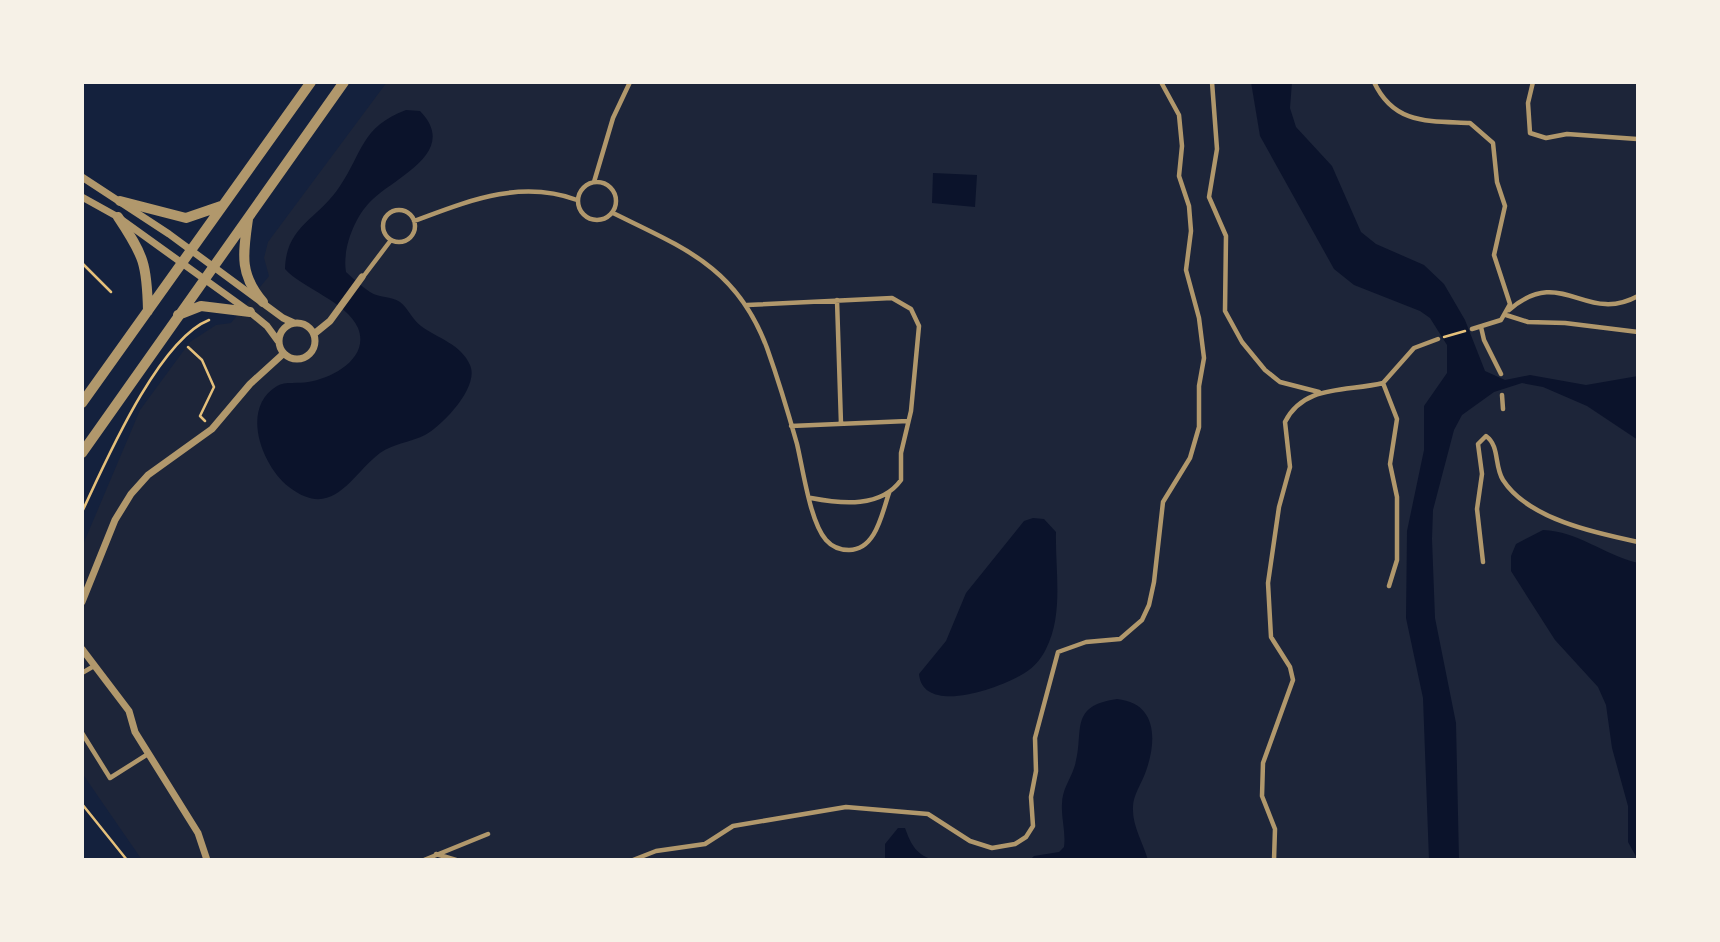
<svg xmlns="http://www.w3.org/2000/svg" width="1720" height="942" font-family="Cabin,sans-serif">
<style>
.green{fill:#1d2539}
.water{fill:#0b132b}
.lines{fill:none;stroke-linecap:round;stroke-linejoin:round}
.path{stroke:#e5c07b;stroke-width:2.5}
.service{stroke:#b1986c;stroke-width:4.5}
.minor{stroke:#b1986c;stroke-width:7}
.tertiary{stroke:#b1986c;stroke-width:10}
</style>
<rect width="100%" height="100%" fill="#14213d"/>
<path class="green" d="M387,82H1638V860H142L82,773V547L140,410L190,342L216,325L231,323L269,276L264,258L268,242Z"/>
<path class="water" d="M1251,82H1292L1290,108L1296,127L1332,166L1361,232L1376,244L1424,265L1444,284L1465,320L1485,371L1505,380L1530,375L1586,385L1638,376V440L1587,406L1543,387L1522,383L1494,392L1462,415L1454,430L1433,510L1432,539L1435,618L1456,723L1459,860H1429L1423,698L1406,618L1407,531L1424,450V406L1447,373V345L1430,318L1420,311L1354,285L1334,269L1260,136Z
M406,110L420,111C459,151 398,176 373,199C355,215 342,249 346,272C354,279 362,287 370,292C379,298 391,296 400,302C408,308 412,319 421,326C437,338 461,344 470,365C480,387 442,426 425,435C411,442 392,444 380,453C351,475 333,521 289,487C263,467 239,409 277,386C285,381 299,384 308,382C333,378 370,358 358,328C346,301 303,289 285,269C286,225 319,219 340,186C363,152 361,127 406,110Z
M933,173L977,175L975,207L932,203Z
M1033,518L1044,519L1056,532C1055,570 1064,614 1046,649C1042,657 1037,664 1029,670C1008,686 923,718 919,674L946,641L966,593L1024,521Z
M1543,530C1578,531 1604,555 1638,563V860L1628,842V806L1612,748L1606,705L1598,687L1555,640L1511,571V556L1516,544Z
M1117,699C1157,703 1157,740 1146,771C1142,783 1133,795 1133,807C1132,826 1143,842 1148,860H1030L1034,856L1059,852L1064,847C1066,832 1061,818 1062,804C1062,790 1070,780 1074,768C1086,734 1066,706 1117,699Z
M898,828H905C911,845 917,856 935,860H885V844Z"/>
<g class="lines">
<path class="path" d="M82,263L111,292
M1444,337L1465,331
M188,347L202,360L214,387L200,416L205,421
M82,512C105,463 158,340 209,320
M82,804L127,860"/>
<path class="service" d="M1212,82L1217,149L1209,197L1226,236L1225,311L1242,342L1265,370L1280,382L1319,392
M1374,82C1394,125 1429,121 1470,123L1493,143L1497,182L1505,206L1494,255L1510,304L1501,320L1472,329
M1533,82L1528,103L1530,133L1546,138L1567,134L1637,139
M578 201a19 19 0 1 1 38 0a19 19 0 1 1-38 0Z
M594,182L613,118L630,82
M383 226a16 16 0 1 1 32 0a16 16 0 1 1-32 0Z
M613,213C684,248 737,267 767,348C778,379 788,412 797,444C803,469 810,522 826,540C833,548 840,550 849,550C876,550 882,513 889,493
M414,221C468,201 520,179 577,200
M363,277L391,240
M837,300L841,424
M747,305L892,298L911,309L919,326L911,411L901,453V480C881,508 842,504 811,498
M1509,310C1562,264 1585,325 1638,296
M1506,315L1528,322L1565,323L1638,332
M1481,327L1484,340L1501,374
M1383,383L1414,348L1438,339
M1502,395L1503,409
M791,426L908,421
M1483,562L1477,509L1482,474L1478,444L1486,436C1500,446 1494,466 1503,480C1528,519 1595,533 1638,542
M82,673L94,666
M82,733L110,778L148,754
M436,854L456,860
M424,860L488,834
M633,860L656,851L705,844L733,826L846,807L928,814L970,841L992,848L1015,844L1026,837L1033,826L1031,797L1036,771L1035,738L1058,652L1086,642L1120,639L1142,620L1149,605L1154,582L1163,502L1190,458L1199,427V386L1204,358L1199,318L1186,270L1191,231L1189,206L1179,176L1182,146L1179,115L1161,82
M1274,860L1275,829L1262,796L1263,763L1293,680L1290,667L1271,637L1268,583L1279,507L1290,467L1285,422C1304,384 1347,392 1383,383L1397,419L1390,464L1397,497V560L1389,586"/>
<path class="minor" d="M82,177L169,234L283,318L294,323
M82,197L118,217L250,312L267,326L278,341
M279 341a18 18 0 1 1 36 0a18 18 0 1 1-36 0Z
M314,334L330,321L362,277
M82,602L115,520L131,494L148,475L212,429L250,384L283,354
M82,649L129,711L135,732L198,833L207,860"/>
<path class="tertiary" d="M120,201L186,218L221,206
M118,217C144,256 147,264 148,311
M248,219C243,254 239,274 263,302
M178,315L201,306L250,312
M82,403L311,82
M82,453L344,82"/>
</g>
<rect width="1720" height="942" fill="none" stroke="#f6f1e7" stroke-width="168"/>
</svg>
